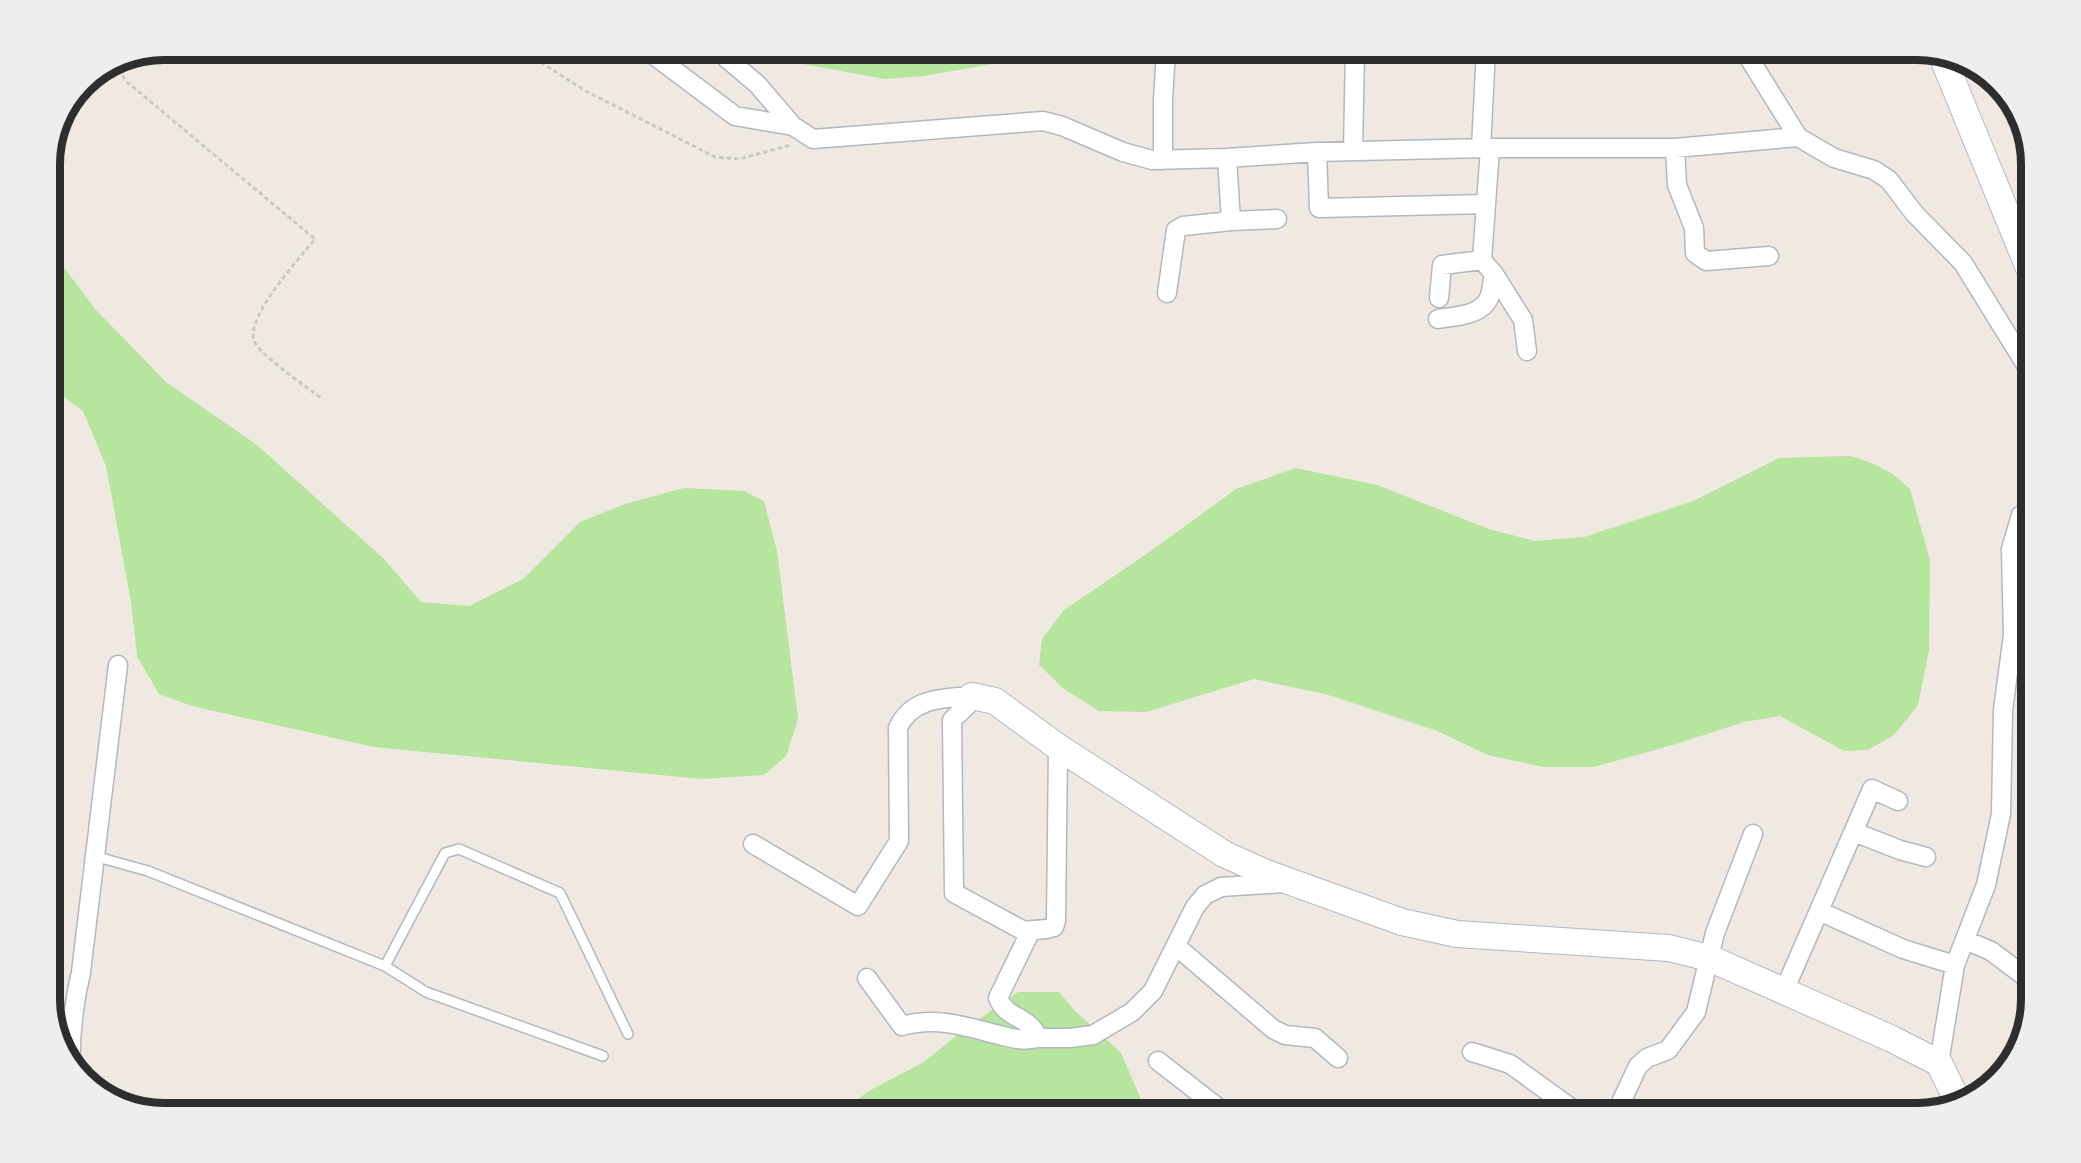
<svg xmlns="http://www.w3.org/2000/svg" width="2081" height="1163" font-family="Manrope,sans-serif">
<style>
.green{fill:#b6e59e}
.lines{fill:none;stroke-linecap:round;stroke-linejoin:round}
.lane-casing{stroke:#b4b7c1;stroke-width:12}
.street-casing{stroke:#b4b7c1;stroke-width:21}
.secondary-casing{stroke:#b4b7c1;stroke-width:28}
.path{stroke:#c9c9c9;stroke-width:3;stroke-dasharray:4.5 3;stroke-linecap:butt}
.lane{stroke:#fff;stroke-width:9}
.street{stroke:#fff;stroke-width:18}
.secondary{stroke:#fff;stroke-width:26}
.rim{fill:none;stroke:#2e2e2e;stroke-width:8}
</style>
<rect width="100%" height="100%" fill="#efe9e1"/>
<path class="green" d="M775,50H1097L1044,55L924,76L885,79L792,62Z
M50,249L96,310L166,382L257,445L384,559L421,602L469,606L523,579L580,522L625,504L684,488L744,491L764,501L777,551L798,719L786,756L764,775L701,779L374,747L192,706L159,694L137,656L131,602L106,466L83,411L50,387Z
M1850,456L1872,463L1893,474L1910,489L1930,560L1929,650L1918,705L1894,735L1868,750L1844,751L1780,716L1744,722L1676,744L1594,767H1543L1488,755L1435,730L1325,694L1254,679L1146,712L1099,711L1064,689L1039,665L1042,639L1064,610L1148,553L1236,489L1296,468L1377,485L1489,529L1534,541L1584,537L1693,501L1779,458Z
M1018,992H1059L1074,1010L1121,1053L1147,1113H842L867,1092L924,1062L962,1031Z"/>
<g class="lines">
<defs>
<path id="lane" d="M94,856L148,871L385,966L426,992L603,1056
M385,966L445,853L459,849L560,893L628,1034"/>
<path id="street" d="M647,50L735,116L793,126
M717,50L758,85L793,126L813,139L1043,121L1062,126L1123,152L1152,160L1227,158L1317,152L1485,148H1675L1798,137
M1744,50L1798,137L1834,158L1874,170L1889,180L1914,213L1963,263L2031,373
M1481,148L1486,50
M1490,148L1482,260L1494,274L1523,320L1527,351
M1675,148L1677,185L1694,228L1695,253L1706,261L1769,256
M1353,151L1355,50
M1317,152L1319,208L1486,204
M1163,160V100L1166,50
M1231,221L1277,219
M1167,293L1176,230L1183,226L1231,221L1227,158
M1439,298L1442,265L1482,260
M1438,319C1455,316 1481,316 1489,298C1492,291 1492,281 1494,274
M976,697L952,720L954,893L1024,931L1046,929L1054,927L1056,921L1058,747
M1854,832L1900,850L1926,857
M753,844L858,906L899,841L898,728C911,698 943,698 972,696
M1819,911L1903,949L1955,965
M1965,940L1991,951L2031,981
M1176,946L1273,1029L1285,1035L1315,1038L1338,1058
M867,978L902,1026C934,1017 961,1025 991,1033C1010,1037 1018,1042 1038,1038C1029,1015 1007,1020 998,998L1031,930
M1784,991L1872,789L1898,801
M1038,1038H1070L1093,1035L1132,1012L1153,991L1195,907L1205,895L1221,887L1284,883
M1472,1052L1510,1064L1578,1113
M1158,1061L1225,1113
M1939,1063L1955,965L1986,885L2001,814L2003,710L2013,635L2011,549L2021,515L2031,511
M71,1065C70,1033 74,1002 81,972L118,665
M1616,1113L1638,1066L1647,1058L1668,1050L1696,1012L1715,933L1753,834"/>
<path id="secondary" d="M1942,56L2031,273
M972,696L995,701L1058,747L1224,854L1266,873L1402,922L1457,934L1669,948L1709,958L1890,1038L1939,1063L1958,1102"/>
</defs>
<use href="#lane" class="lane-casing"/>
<use href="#street" class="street-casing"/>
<use href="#secondary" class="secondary-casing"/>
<path class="path" d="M522,50L584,90L715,157L739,159L791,145
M114,63L127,82L315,239C300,258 246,316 254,340C257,353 308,388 321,398"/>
<use href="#lane" class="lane"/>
<use href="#street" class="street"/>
<use href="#secondary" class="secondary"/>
</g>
<path d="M0 0H2081V1163H0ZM164 60H1917A104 104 0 0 1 2021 164V999A104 104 0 0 1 1917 1103H164A104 104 0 0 1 60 999V164A104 104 0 0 1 164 60Z" fill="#eee" fill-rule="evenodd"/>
<path class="rim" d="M164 60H1917A104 104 0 0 1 2021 164V999A104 104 0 0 1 1917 1103H164A104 104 0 0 1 60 999V164A104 104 0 0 1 164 60Z"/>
</svg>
